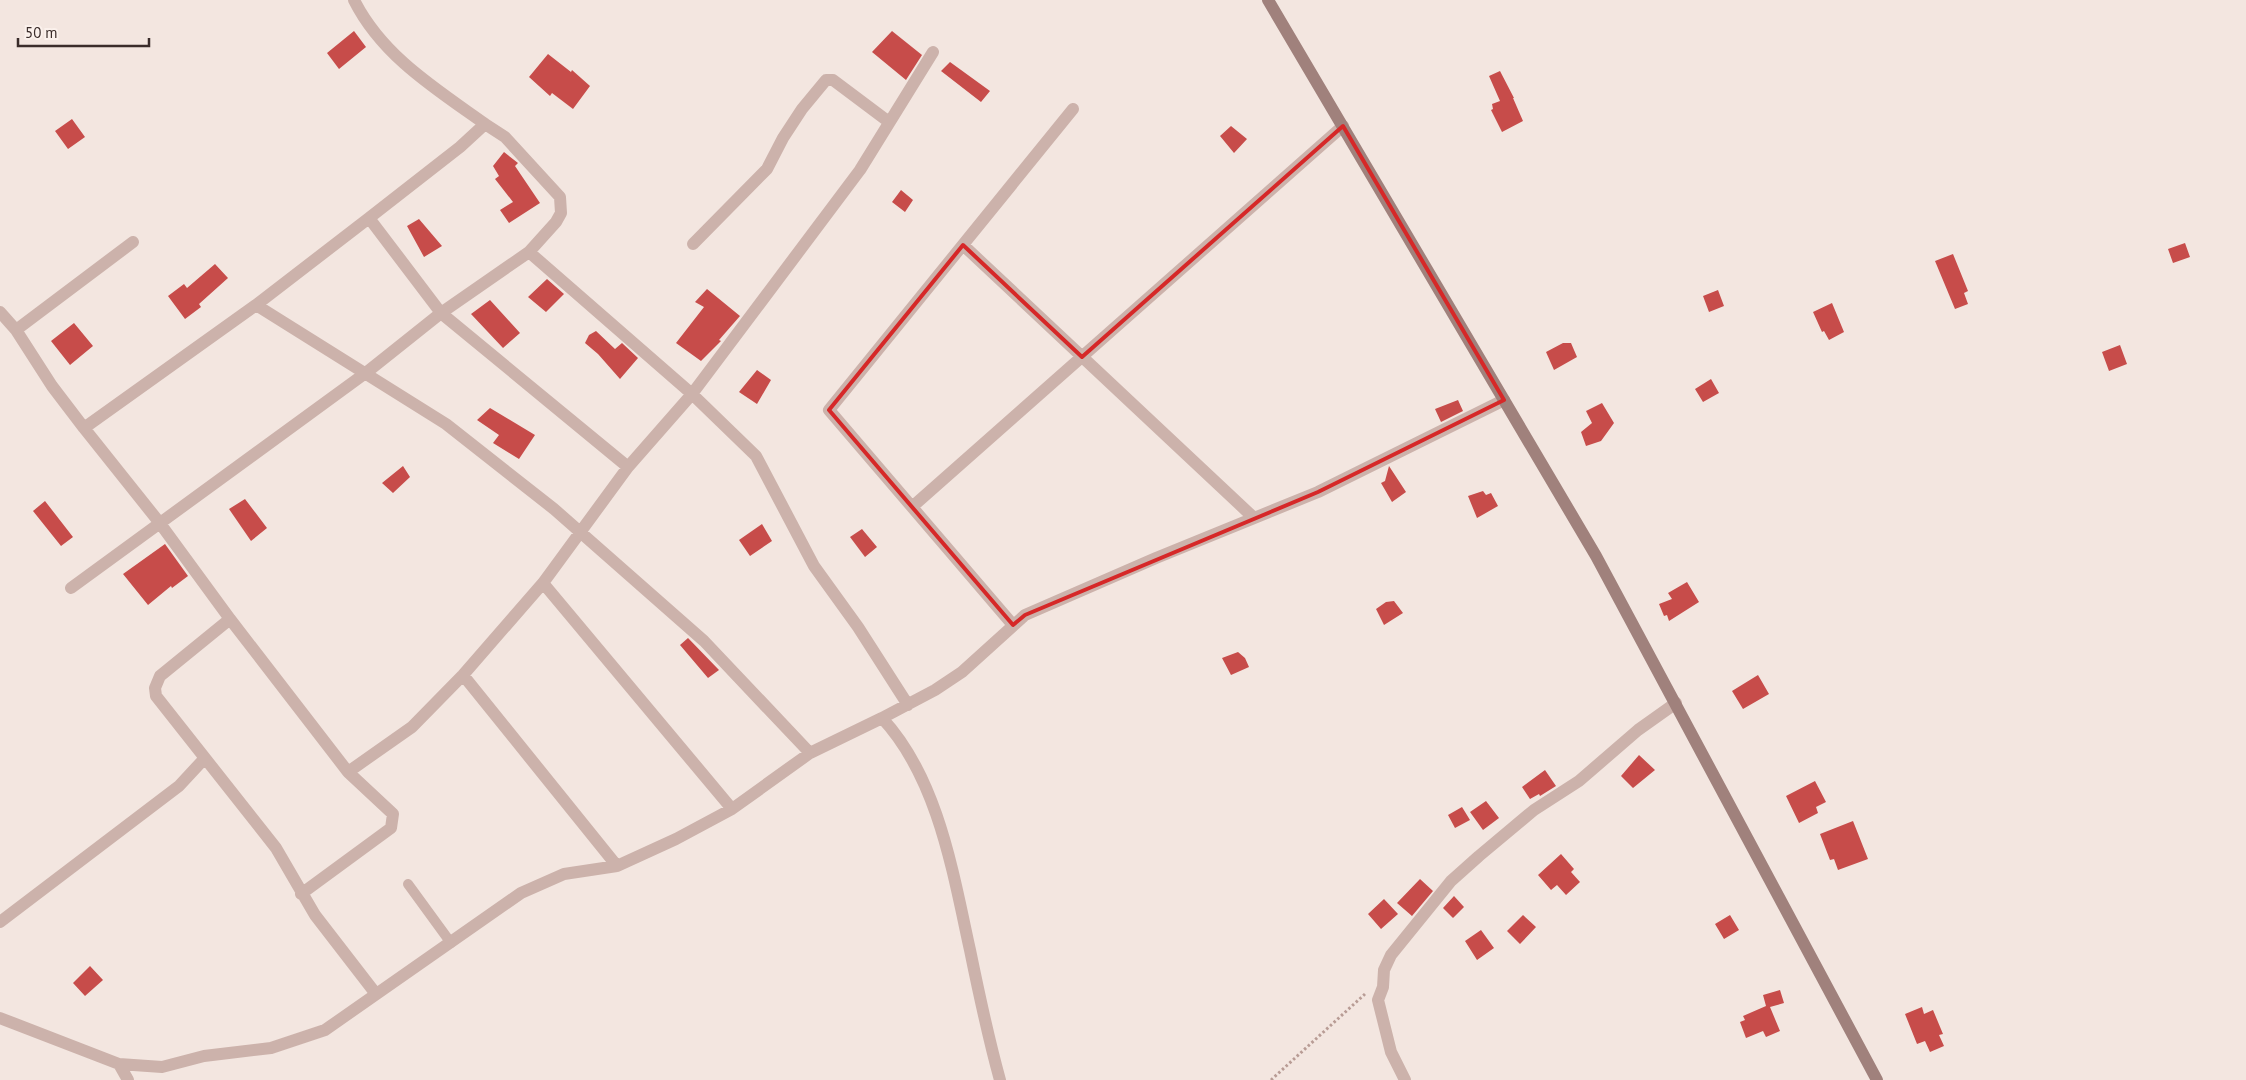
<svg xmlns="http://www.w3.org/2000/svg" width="2246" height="1080" font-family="'PT Sans',sans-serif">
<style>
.building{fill:#c74c4a}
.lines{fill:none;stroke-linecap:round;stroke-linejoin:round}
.path{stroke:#b89c95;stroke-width:3;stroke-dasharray:2.5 2.5;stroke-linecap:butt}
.lane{stroke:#ccb2ab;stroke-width:10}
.street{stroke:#ccb2ab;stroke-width:12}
.secondary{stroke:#a0817c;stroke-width:12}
.marked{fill:none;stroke:#d62828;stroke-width:4;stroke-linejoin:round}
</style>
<rect width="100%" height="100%" fill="#f3e6e0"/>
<path class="building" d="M354,31L366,47L339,69L327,53Z
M892,31L922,55L906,80L872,52Z
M548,54L571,72L572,70L590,86L573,109L552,93L550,96L529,77Z
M950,62L990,91L981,102L941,71Z
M1500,71L1514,98H1513L1523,121L1502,132L1491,110L1493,109L1492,104L1500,101L1489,76Z
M72,119L85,137L68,149L55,131Z
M1231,126L1247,139L1234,153L1220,136Z
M504,152L518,163L515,166L540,203L509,223L500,210L513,202L495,179L499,176L493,166Z
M901,190L913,200L905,212L892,202Z
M419,219L442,246L424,257L407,226Z
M2185,243L2190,257L2173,263L2168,249Z
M1953,254L1968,291L1964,293L1968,304L1955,309L1935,261Z
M215,264L228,278L199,304L201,307L185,319L168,296L184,284L187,288Z
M547,279L564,294L546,312L528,297Z
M707,289L740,316L719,340L721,341L701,361L676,343L704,307L695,302Z
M1718,290L1724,306L1709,312L1703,296Z
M490,300L520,333L503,348L471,314Z
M1832,303L1844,332L1829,340L1824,331L1822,332L1813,312Z
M74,323L93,346L70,365L51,341Z
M596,331L615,349L622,343L638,358L620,379L598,354L585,343L589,335Z
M1563,343H1571L1577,357L1554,370L1546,352Z
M2120,345L2127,364L2109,371L2102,352Z
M757,370L771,380L757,404L739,392Z
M1711,379L1719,393L1703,402L1695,389Z
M1458,400L1463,411L1441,422L1435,409Z
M1602,403L1614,423L1601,441L1586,446L1581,432L1592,423L1586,411Z
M490,408L535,435L519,459L493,443L499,435L477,420Z
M403,466L410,477L393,493L382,483Z
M1389,466L1406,492L1392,502L1381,483L1385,481Z
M1483,491L1486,495L1491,493L1498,506L1477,518L1468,496Z
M245,499L267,528L251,541L229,509Z
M45,501L73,537L61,546L33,511Z
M762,524L772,541L750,556L739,540Z
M862,529L877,547L865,557L850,537Z
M165,544L188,576L172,588L171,586L148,605L123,574Z
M1687,582L1699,602L1669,621L1667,615L1664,616L1659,604L1672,599L1668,593Z
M1394,601L1403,613L1384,625L1376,609L1386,602Z
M688,638L719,670L708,678L680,645Z
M1238,652L1245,658L1249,667L1231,675L1222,658Z
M1758,675L1769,694L1743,709L1732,691Z
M1639,755L1655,770L1633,788L1621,776Z
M1545,770L1556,786L1540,796L1539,794L1530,799L1522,787Z
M1815,781L1826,802L1816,807L1818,813L1799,823L1786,796Z
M1486,801L1499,818L1483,830L1470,812Z
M1462,807L1470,820L1455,828L1448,815Z
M1853,821L1868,859L1838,870L1834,859L1830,860L1820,834Z
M1561,854L1574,869L1571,872L1580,882L1566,895L1557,885L1551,890L1538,875Z
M1420,879L1433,891L1412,916L1397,903Z
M1454,896L1464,907L1453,918L1443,908Z
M1384,899L1398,914L1381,929L1368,914Z
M1523,915L1536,927L1520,944L1507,931Z
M1730,915L1739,930L1724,939L1715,924Z
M1481,930L1494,948L1477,960L1465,941Z
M90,966L103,980L85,996L73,983Z
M1780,990L1784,1003L1770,1007L1780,1031L1766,1037L1763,1031L1746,1038L1740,1022L1745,1020L1743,1016L1766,1006L1763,995Z
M1922,1007L1924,1014L1933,1010L1943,1034L1939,1035L1944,1046L1930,1052L1925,1041L1917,1044L1905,1014Z"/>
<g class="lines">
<path class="path" d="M1271,1080L1365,994"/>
<path class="lane" d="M408,884L451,943"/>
<path class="street" d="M354,0C382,56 436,89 485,124L460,147L369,218L441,313L628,467
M693,244L767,169L783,138L802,109L826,80H833L889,122
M963,245L1253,517
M529,252L692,394L756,456L814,566L858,627L908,705
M256,305L369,218
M0,312L16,330L52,386L84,428L159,522L230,619L348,772L393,814L391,828L301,894
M16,330L133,242
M84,428L256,305L446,424L554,509L704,641L810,753
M912,507L1343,126
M543,583L732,809
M71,588L367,372L441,313L529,252L556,222L561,213L560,197L505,137L485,124
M230,619L160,676L155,688L156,696L276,848L315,915L376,994
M1013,625L829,410L1073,109
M463,675L617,866
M348,772L412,727L463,675L543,583L628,467L692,394L860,170L933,52
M0,922L179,786L205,758
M0,1018L119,1064L128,1080
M119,1064L162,1067L204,1056L271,1048L325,1030L521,893L564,874L617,866L676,839L732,809L810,753L882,718
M1000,1080C988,1037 979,994 970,950C953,873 938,778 882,718L935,690L962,672L1025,615L1156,558L1318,492L1504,400
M1405,1080L1391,1052L1378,1000L1383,987L1384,970L1391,955L1451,881L1479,856L1534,810L1579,781L1638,730L1676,703"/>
<path class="secondary" d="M1268,0L1596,556L1877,1080"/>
</g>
<path class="marked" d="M1343,126L1504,400L1318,492L1025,615L1013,625L829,410L963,245L1082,357Z"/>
<path d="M18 38v8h131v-8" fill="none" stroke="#3a2c2a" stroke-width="2.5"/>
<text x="25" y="38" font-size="15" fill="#3a2c2a" stroke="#fbf1ec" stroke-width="4" paint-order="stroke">50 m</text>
</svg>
